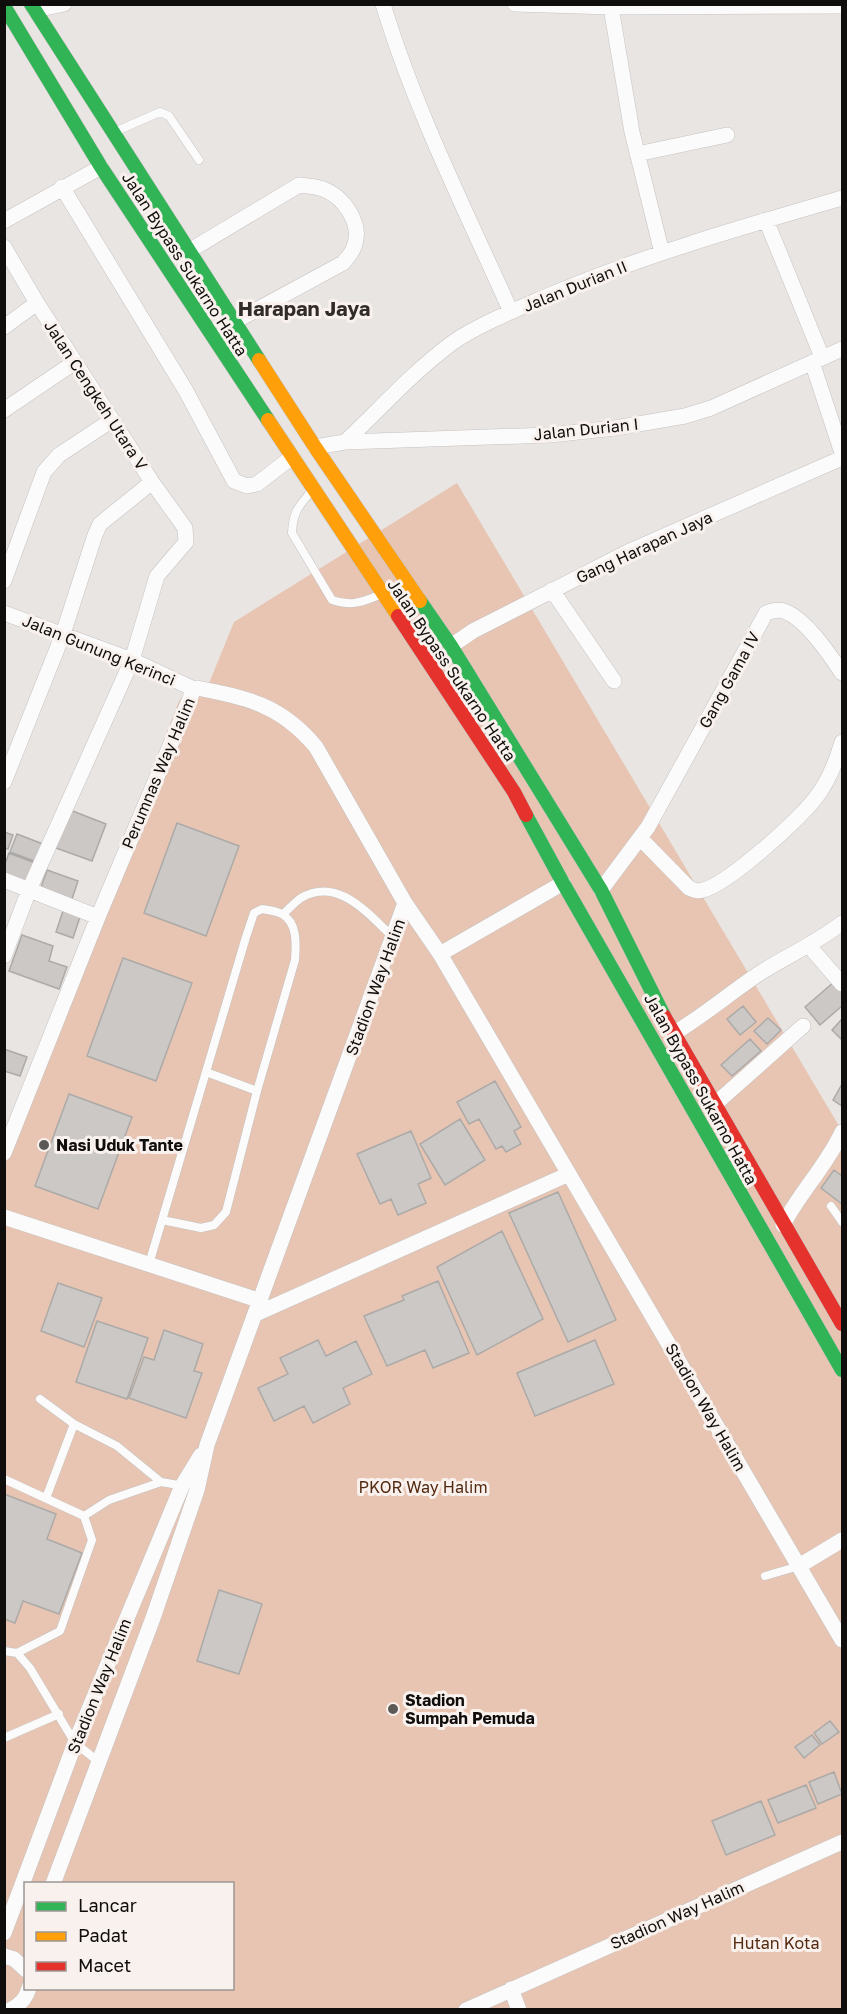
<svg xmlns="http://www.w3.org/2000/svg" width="847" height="2014" font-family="'Golos Text',sans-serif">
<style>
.green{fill:#e7c5b2;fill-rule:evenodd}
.building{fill:#cbc8c6;stroke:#acaaa8;stroke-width:1.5}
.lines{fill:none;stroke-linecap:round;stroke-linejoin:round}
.lane-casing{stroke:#c5c2c0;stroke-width:9}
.street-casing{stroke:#c5c2c0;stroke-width:16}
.fast-casing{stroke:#c3c1bf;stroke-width:15}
.slow-casing{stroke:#c3c1bf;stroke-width:15}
.jam-casing{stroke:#c3c1bf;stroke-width:15}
.lane{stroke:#fcfbfb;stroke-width:8}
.street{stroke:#fcfbfb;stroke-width:15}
.fast{stroke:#30b455;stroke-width:14}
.slow{stroke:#ff9f0a;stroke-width:14}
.jam{stroke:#e5322d;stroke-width:14}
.poi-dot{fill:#5c5957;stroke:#f9f1ed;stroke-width:2}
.labels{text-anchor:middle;stroke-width:6;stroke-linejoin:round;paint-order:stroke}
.street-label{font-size:16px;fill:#100e0c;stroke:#f9f1ed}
.poi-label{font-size:16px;font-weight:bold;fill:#100e0c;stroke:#f9f1ed;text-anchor:start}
.park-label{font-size:16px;fill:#532a10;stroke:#f9f1ed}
.quarter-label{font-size:20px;font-weight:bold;fill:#322c29;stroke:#f9f1ed}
</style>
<rect width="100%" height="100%" fill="#e9e5e3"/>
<path class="green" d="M457,483L842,1131V2009H5L4,1152L179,701L186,692L205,693L234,622ZM26,1884H232V1988H26Z"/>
<path class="building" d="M70,810L106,824L92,861L56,848Z
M177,823L239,846L206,936L144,913Z
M4,832L13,835L8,849L4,848Z
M17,834L43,844L37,862L10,852Z
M9,853L35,863L27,885L4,877V867Z
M47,870L78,881L71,902L40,890Z
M64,908L81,914L73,938L56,932Z
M22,935L53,946L49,961L67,967L59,989L9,971Z
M123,958L192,983L156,1081L87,1056Z
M835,981L842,990V1006L820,1025L805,1007Z
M743,1006L756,1022L740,1035L727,1019Z
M768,1018L781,1030L767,1044L754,1031Z
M842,1019V1040L832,1030Z
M750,1039L761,1051L732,1076L721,1065Z
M4,1049L27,1057L20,1076L4,1071Z
M495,1081L521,1127L514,1131L521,1144L506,1152L502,1146L496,1149L479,1119L469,1124L457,1102Z
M842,1084V1106L833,1100Z
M69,1094L132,1117L98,1209L35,1186Z
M460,1119L485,1160L445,1185L420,1144Z
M411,1131L431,1178L418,1184L426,1203L398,1215L391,1199L380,1204L357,1154Z
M834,1170L842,1176V1204L821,1188Z
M558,1192L616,1320L568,1342L509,1213Z
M502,1231L543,1319L477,1355L437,1267Z
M438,1281L469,1353L433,1368L425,1350L387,1366L364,1316L404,1300L402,1296Z
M58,1283L102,1298L84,1347L41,1331Z
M97,1321L148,1338L127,1399L76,1382Z
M164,1330L203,1344L194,1371L202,1373L186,1418L129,1398L144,1357L154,1360Z
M318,1340L326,1356L356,1341L372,1374L343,1388L350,1404L313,1423L304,1406L274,1421L258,1388L288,1374L280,1358Z
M595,1340L614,1384L535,1416L517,1373Z
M4,1494L56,1514L47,1539L82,1553L59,1614L23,1601L15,1623L4,1619Z
M219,1590L262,1604L239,1674L197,1661Z
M830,1721L839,1732L822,1744L814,1733Z
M812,1735L820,1745L804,1758L795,1747Z
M834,1772L842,1794L818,1804L809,1782Z
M806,1785L816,1808L778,1823L768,1800Z
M761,1801L775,1835L726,1855L712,1821Z"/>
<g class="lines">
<defs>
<path id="lane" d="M119,130L160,112L169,116L199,160
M310,493C297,508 293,513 292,533L332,600C350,606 360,603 377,596
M283,914C289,909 295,902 301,898C338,876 368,914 393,937
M206,1072L257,1091
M831,1206L842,1222
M149,1264L246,937L254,913L262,909C268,910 277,911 282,914C298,923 296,945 295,960L257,1091L226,1212L214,1225L201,1228L162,1220
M40,1399L74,1424L46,1498
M74,1424L117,1446L161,1482
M4,1479L84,1516L109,1500L161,1482L184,1486
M765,1576L799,1566
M4,1651L17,1653L30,1668L75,1743L99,1762
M17,1653L60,1631L92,1540L84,1516
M4,1738L59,1714"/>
<path id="street" d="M383,4C415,110 466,211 511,312
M515,4L611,7L842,6
M611,7L632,132L662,253
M35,10L64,4
M637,154L727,135
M62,187L186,391L234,481L247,486L257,484L292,457
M766,220L822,357
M4,221L101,167
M4,247L37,303L152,482L185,528L186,542L157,576L132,660L29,890L4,956
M184,254L299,185C306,186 316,186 323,189C344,197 363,224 354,247C352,253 347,258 343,263L234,322
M4,327L37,303
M812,362L842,453
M4,410L75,362
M345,442C380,409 413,372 452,343C476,326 517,309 545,297C641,256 742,227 842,198
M315,447L345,442L550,435L615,428L685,416L711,408L842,349
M4,581L44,472L59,455L112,420
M552,590L614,681
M4,613L132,660L194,689L197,688C248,698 281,705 316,747L405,903L440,954L842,1640
M451,646L473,631L632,550L842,458
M4,782L63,634L95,535L100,524L152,482
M640,838L689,888C694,890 697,892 703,890C728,884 796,822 814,800C827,784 836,763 842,742
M4,880L98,917
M601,890L648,827L766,613C772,611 778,609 784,611C806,619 830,655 842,673
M809,946L842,984
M440,954L563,883
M673,1034C703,1016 730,993 760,973C787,956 816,943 842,923
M714,1105L803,1026
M4,1153L98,917L194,689
M4,1217L261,1301
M783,1225C800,1192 827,1165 842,1132
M256,1314L569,1174
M799,1566L842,1540
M53,1884L153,1618L197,1490L207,1445L405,903
M4,1933L75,1743L182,1486L201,1455
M4,1956L14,1959L26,1970
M511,1989L519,2010
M10,2010C20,2005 26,1999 29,1988
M466,2010L842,1842"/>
<path id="fast" d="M31,4L259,360
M4,6L101,167L268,420
M420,601L451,646L601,890L664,1016
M526,815L563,883L842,1370"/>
<path id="slow" d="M259,360L315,447L420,601
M268,420L398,616"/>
<path id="jam" d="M398,616L514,792L526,815
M664,1016L842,1324"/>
</defs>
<use href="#lane" class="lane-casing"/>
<use href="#street" class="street-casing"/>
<use href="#fast" class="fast-casing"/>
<use href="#slow" class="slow-casing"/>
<use href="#jam" class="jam-casing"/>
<use href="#lane" class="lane"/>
<use href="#street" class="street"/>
<use href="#fast" class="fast"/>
<use href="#slow" class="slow"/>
<use href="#jam" class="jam"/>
</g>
<g class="poi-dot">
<circle cx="44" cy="1145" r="6"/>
<circle cx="393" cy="1709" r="6"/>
</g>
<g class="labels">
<g class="street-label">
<text transform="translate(185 264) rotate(57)" y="6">Jalan Bypass Sukarno Hatta</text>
<text transform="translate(575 286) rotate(-22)" y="6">Jalan Durian II</text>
<text transform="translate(96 395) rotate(57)" y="6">Jalan Cengkeh Utara V</text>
<text transform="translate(586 429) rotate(-6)" y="6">Jalan Durian I</text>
<text transform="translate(644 547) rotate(-25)" y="6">Gang Harapan Jaya</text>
<text transform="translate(99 650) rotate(22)" y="6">Jalan Gunung Kerinci</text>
<text transform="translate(452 670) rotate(56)" y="6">Jalan Bypass Sukarno Hatta</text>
<text transform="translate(729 680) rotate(-61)" y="6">Gang Gama IV</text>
<text transform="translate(158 773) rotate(-67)" y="6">Perumnas Way Halim</text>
<text transform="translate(375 987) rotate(-70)" y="6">Stadion Way Halim</text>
<text transform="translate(701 1089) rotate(61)" y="6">Jalan Bypass Sukarno Hatta</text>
<text transform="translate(706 1407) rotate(60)" y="6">Stadion Way Halim</text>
<text transform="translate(99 1686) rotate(-68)" y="6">Stadion Way Halim</text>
<text transform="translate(677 1915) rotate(-24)" y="6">Stadion Way Halim</text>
</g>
<g class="poi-label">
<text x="56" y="1151">Nasi Uduk Tante</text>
<text x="405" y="1706">Stadion<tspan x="405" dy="18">Sumpah Pemuda</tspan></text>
</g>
<g class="park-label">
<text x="423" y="1493">PKOR Way Halim</text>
<text x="776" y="1949">Hutan Kota</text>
</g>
<g class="quarter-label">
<text x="304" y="316">Harapan Jaya</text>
</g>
</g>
<rect width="847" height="2014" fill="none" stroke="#100e0c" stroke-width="12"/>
<rect x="24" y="1882" width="210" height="108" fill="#f9f1ed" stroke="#9c9693" stroke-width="1.5"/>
<rect x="36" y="1902" width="30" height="9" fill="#30b455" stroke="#9c9693" stroke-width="1.5"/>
<text x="78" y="1912" font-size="18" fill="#100e0c">Lancar</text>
<rect x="36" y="1932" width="30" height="9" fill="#ff9f0a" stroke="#9c9693" stroke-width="1.5"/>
<text x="78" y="1942" font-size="18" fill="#100e0c">Padat</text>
<rect x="36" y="1962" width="30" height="9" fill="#e5322d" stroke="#9c9693" stroke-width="1.5"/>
<text x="78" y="1972" font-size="18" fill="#100e0c">Macet</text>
</svg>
